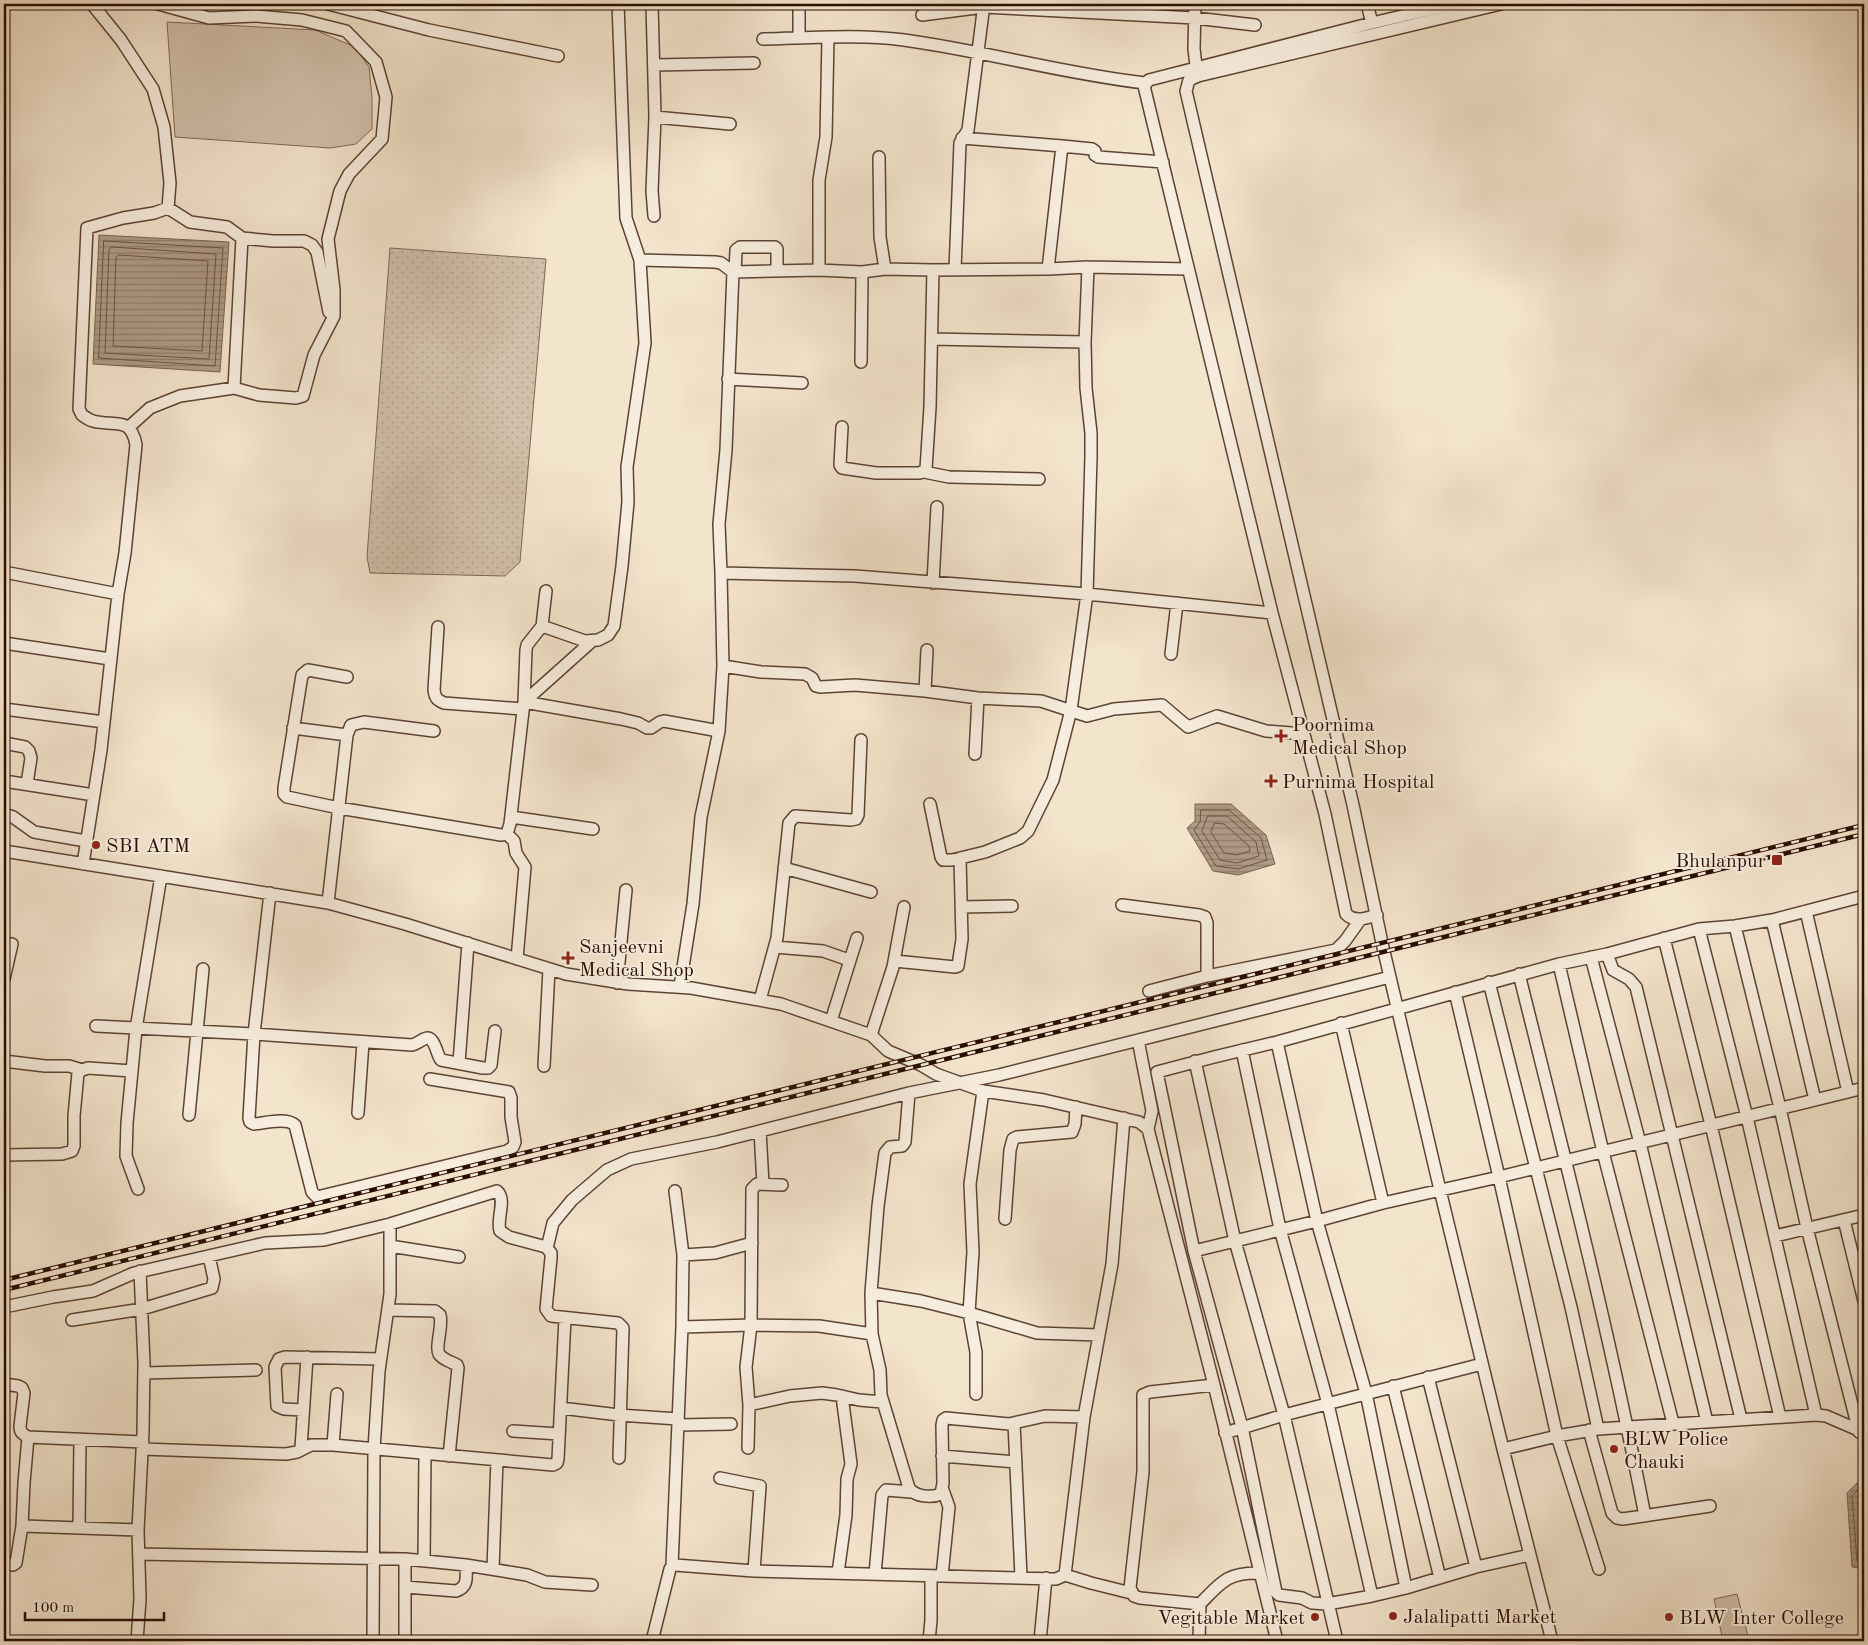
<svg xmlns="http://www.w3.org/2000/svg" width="1868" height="1645" font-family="'Old Standard TT',serif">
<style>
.grass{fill:url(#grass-dots);stroke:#7e6654}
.garden{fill:#d1bfa9;stroke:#7e6654}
.water{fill:url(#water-rules);stroke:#7a6251}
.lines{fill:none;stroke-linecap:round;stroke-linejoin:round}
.shore{stroke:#6d5444;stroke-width:1}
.minor-casing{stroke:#5d4333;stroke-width:14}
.minor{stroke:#f7edde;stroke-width:11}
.rail-casing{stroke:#2b0d00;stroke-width:4.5}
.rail{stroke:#f7edde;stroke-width:2.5;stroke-dasharray:8;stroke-linecap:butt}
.poi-dot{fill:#8f2418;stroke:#f7edde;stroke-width:2}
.labels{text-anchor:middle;stroke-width:4;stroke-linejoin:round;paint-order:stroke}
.poi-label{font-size:20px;fill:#2b0d00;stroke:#f7edde;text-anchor:start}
</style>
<defs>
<pattern id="grass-dots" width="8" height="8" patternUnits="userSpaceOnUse" patternTransform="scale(1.25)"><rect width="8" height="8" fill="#d1bfa9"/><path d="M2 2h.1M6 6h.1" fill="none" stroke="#b4a390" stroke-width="1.8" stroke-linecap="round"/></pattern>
<pattern id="water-rules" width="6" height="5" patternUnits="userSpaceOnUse" patternTransform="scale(1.25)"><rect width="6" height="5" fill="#af9b87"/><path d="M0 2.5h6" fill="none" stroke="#8f7d6c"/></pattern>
</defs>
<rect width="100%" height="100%" fill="#f3e4cc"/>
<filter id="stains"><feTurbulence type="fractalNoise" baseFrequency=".004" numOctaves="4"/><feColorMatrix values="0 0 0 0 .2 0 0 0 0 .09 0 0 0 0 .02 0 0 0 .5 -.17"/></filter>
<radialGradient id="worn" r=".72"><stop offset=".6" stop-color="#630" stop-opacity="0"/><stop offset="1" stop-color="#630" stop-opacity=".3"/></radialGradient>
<path class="grass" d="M390,248L546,259L520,562L505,576L370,573L367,557Z"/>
<path class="garden" d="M167,22L315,30L355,47L369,67L372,97V129L356,144L330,148L175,137Z
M1737,1594L1748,1636L1723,1641L1714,1599Z"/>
<path class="water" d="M99,235L229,242L220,372L93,364Z
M1195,804H1231L1266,835L1275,864L1238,875L1213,871L1187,828L1195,821Z
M1864,1476V1569L1852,1567L1847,1493Z"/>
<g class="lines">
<path class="shore" d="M104,241L223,248L215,366L99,358Z
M112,247L216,254L209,359L105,353L109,250Z
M119,255L208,261L202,351L113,346L116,258Z
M1201,810H1229L1261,838L1267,860L1238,869L1216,866L1194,830L1200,822Z
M1208,816H1227L1256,842L1259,856L1237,863L1220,860L1202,831Z
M1215,823L1224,824L1249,846L1250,851L1237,855L1224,853L1211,832Z
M1864,1483L1852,1496L1857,1561L1864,1564
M1864,1492L1859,1498L1864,1558"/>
<defs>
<path id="minor" d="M328,4L429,30L558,56
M652,4L655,117L652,191L654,216
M799,4V38
M1195,4L1194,49L1197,74
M1367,4L1372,23
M1501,4L1198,76L1189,80L1186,91L1353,805L1382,943L1440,1190L1503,1449L1552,1641
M922,15L984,7L1195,18L1255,25
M763,39C810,38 858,34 904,40C985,51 1064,74 1145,83
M654,65L754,63
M655,117L730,124
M962,138L1062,146
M879,157L880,237L885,269
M168,208L190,222L227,227L242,238L234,388
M242,238L273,241H304L312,245L317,252L329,312
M640,260L715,262L721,263L733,272L819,270L862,272L885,269L933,270L1048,269L1088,267L1188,269
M1048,269L1062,146L1092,149L1095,151V155L1098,157L1163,162
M819,270V180L826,137L828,37
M955,270L960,143L968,130L984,4
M735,272L736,250L740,247H775L777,249V271
M932,339L1085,342
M861,362L862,272
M728,379L802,383
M129,427L150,408L180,396L234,388L259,395L296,398L303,396L314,355L334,316V290L328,239L340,191L349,174L382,139L386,97L376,62L346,31L302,20L256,16L209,18L158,4
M842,427L840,465L842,468L876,473H920L926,469L930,407L933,270
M924,472L949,477L1039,479
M4,572L118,594
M721,573L719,524L726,450L733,272
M933,583L937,507
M542,626L585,641L598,640L608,635L614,626L622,566L628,502L627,467L645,343L640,260L626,218L618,4
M438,627L434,690C435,698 437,700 444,703L523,709
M4,643L110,659
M927,650L925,691L978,698L1041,701L1087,716L1114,709L1162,705L1188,727L1217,716L1266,731L1304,734
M1171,654L1177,603
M723,666L761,672L805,674L812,678L816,686L820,687L855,685L925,691
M347,677L308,670L302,675L284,788V794L287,797L339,808L501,835L507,834L510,824L524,702L526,650L527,645L542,626L546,591
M524,702L621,719L638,723L647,728H651L660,722L664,721L719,731L723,666L721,573L855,576L1087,594L1272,613
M524,702L591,642
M4,709L104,722
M293,728L347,735
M4,743L25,747L29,751L31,758L27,784
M975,754L978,698
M4,781L94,795
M930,804L941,857L943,860H952L985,852L1020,838L1028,831L1053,780L1071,710L1087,594L1091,457V433L1086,388L1085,342L1088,267
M4,814L13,817L34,832L86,841
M511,817L593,829
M507,834L514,841L516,853L525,867L517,959
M4,851L328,903L405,924L566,974L628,984L691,988L781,1004L871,1035L888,1051L921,1065L936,1074L983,1091L1044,1100L1139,1122L1148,1129L1214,1385L1277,1641
M83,864L101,750L118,594L125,553L136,445C131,415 114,427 93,421C89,420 85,417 82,415L79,409L87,228L123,218L154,213L168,208L170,183L164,127L153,89L121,40L92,4
M784,868L871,892
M270,893L254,1034L249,1118L250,1122L254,1124C265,1123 286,1117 295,1125L312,1192L317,1197L507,1151L513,1147L515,1142L511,1117V1098L509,1092L430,1079
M328,903L347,735L351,725L364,722L434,731
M1122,905L1199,915L1205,917L1207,923V976
M961,907L1012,906
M1806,911L1848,1092
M1377,915C1366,918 1355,923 1346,914L1325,814L1272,613L1144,86L1149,80L1372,23L1454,4
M1772,920L1815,1100
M1735,926L1780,1108L1807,1228L1859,1432
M1699,929L1747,1117L1816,1415
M1664,938L1711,1125L1780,1417
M775,947L823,951L849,960
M1607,954L1613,970L1629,979L1636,987L1741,1419
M1591,957L1640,1143L1707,1422
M895,961L955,967L958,966L962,939L960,858
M1559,964L1603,1152L1673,1423
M1519,974C1564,1154 1610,1334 1645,1516
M4,979L12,944
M1489,982L1571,1307L1598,1429
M617,983L626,890
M680,986L693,904L701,817L719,731
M1149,991L1207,976L1336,950L1345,941L1360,920
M1455,992L1499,1177L1557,1436L1599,1569
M760,1000L777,938L789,823L795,816L851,820L856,819L858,815L861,740
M831,1021L857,938
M1341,1023L1383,1203
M96,1026L254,1034L412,1045C416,1044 420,1041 424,1039C435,1034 436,1054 441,1060L483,1068H488L491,1065L495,1031
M871,1035L893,967L904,907
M1138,1040L1152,1111L1148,1129
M1277,1042L1317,1221L1366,1393L1406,1588
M1242,1050L1280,1229L1328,1404L1372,1596L1327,1604L1312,1603L1302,1598L1279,1595L1276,1592L1242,1427L1194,1251L1157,1072C1197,1061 1237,1051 1277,1042L1559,964L1607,954L1699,929L1735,926L1772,920L1864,896
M4,1061L45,1066H69L82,1070
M1195,1061L1235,1241L1284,1415L1337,1641
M459,1063L468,943
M544,1066L549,969
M909,1093L905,1142L902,1146L890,1147L885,1153L878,1206L871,1293L872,1334L880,1370L881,1395L909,1488C915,1497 932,1498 941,1494L943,1483L942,1425L943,1420L946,1418L1009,1424L1045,1416L1084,1417
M358,1113L363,1042
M189,1115L203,969
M760,1131L763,1184
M4,1155L62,1154L72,1151L74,1146V1116L78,1073L82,1070L88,1068L132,1071
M782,1185L757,1184L752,1189L751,1325L819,1326L872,1334
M138,1189L126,1156L127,1123L136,1029L161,876
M675,1191L683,1255
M1005,1219L1010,1150L1013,1139L1017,1137L1072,1132L1075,1124L1076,1107
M1844,1220L1864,1301
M1775,1236L1864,1215
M390,1246L459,1257
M546,1247L551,1253V1258L546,1309L551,1316L618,1323L623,1328L619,1458
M1194,1251L1317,1221L1383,1203L1499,1177L1864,1088
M871,1293L921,1301L969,1313L1037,1333L1099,1335
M4,1307L53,1297L93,1291L134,1273L265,1243L324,1240L390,1224L497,1191C507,1200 496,1219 500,1231L509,1237L546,1247L548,1244L553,1223L572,1200L607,1170L631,1159L717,1142L909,1093L999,1075L1390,977
M388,1310L435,1311L440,1315C443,1326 435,1347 439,1354C443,1360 452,1362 457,1365L458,1368L449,1456
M72,1320L142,1309L212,1288L214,1279L209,1256
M144,1373L256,1370
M1428,1377L1476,1567
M4,1384L18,1386L22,1388L24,1393L20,1426C20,1432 22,1434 28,1437L143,1442
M1393,1386L1440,1578
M976,1394V1352L969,1313L973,1252L970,1184L983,1091
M749,1405L790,1396L822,1393L837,1395L859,1400L882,1402
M561,1408L619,1415L678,1419
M303,1410L284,1409L277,1406L275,1367L279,1359L285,1357L380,1359
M1014,1423L1021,1577
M678,1425L731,1424
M1589,1430L1612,1513L1617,1518L1623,1519L1710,1506
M513,1431L559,1434
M1225,1433L1284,1415L1482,1364
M333,1445L337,1394
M301,1448L307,1357
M748,1448L749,1405L746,1367L751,1325L682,1327L683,1255L715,1253L752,1243
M142,1449L286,1454L297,1452L311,1445H333L553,1465L557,1463L558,1459L565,1318
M1503,1449L1557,1436L1598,1429L1816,1415L1826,1416L1863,1432
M942,1456L1016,1462
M720,1478L760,1486L754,1571
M22,1526L24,1483L28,1437
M79,1528L80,1439
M139,1554L405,1559L466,1565L527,1575L545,1582L592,1585
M424,1561L425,1454
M4,1564L13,1565L16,1563L22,1526L138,1530
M672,1566L682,1327
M493,1569L497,1460
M838,1573L846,1515L847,1479L851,1464L842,1396
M875,1574L882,1495L886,1490L911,1492
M1065,1575L1091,1583L1131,1593
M942,1576L949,1507L943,1490
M405,1587L456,1591C469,1587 466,1576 466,1565
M1372,1596L1406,1588L1476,1567L1530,1555
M1200,1604C1221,1582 1228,1572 1260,1573
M137,1641L140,1599L138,1530L143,1432L144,1363L140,1271
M373,1641L374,1449L379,1371L390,1294V1224
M405,1641V1559
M652,1641L670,1569L672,1566L675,1565L754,1571L1056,1579L1065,1575L1084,1417L1112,1264L1124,1118
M929,1641L931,1620V1576
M1040,1641L1046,1578
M1199,1641L1200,1604L1140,1598L1134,1596L1130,1588L1143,1472V1395L1150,1392L1214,1385"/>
</defs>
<use href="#minor" class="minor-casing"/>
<use href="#minor" class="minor"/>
<defs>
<path id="rail" d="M4,1280L1864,825
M4,1290L1864,834"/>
</defs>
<use href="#rail" class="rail-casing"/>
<use href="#rail" class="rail"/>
</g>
<g class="poi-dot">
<path d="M1278.5 728.5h5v5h5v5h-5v5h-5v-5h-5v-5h5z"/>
<path d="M1268.5 773.5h5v5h5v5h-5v5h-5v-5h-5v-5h5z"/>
<circle cx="96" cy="845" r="5"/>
<rect x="1771" y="854" width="12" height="12" rx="2.5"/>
<path d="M565.5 950.5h5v5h5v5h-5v5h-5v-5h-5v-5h5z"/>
<circle cx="1614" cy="1449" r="5"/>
<circle cx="1393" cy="1616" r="5"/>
<circle cx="1315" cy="1617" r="5"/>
<circle cx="1669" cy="1617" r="5"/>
</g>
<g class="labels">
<g class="poi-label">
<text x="1292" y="731">Poornima<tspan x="1292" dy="23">Medical Shop</tspan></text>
<text x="1282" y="788">Purnima Hospital</text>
<text x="106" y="852">SBI ATM</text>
<text x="1766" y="867" text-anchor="end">Bhulanpur</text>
<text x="579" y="953">Sanjeevni<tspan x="579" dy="23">Medical Shop</tspan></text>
<text x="1624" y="1445">BLW Police<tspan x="1624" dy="23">Chauki</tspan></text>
<text x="1403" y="1623">Jalalipatti Market</text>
<text x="1305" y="1624" text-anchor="end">Vegitable Market</text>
<text x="1679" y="1624">BLW Inter College</text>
</g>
</g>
<rect width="1868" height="1645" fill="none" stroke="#f3e4cc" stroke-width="20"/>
<rect x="5" y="5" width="1858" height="1635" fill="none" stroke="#2b0d00" stroke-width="2.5"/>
<rect x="10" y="10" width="1848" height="1625" fill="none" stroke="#2b0d00"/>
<path d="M25 1612v8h139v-8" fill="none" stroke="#2b0d00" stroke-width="2.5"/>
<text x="32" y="1612" font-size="15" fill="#2b0d00" stroke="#f7edde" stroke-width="4" paint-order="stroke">100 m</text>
<rect width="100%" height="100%" filter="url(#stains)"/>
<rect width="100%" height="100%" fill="url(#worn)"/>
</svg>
